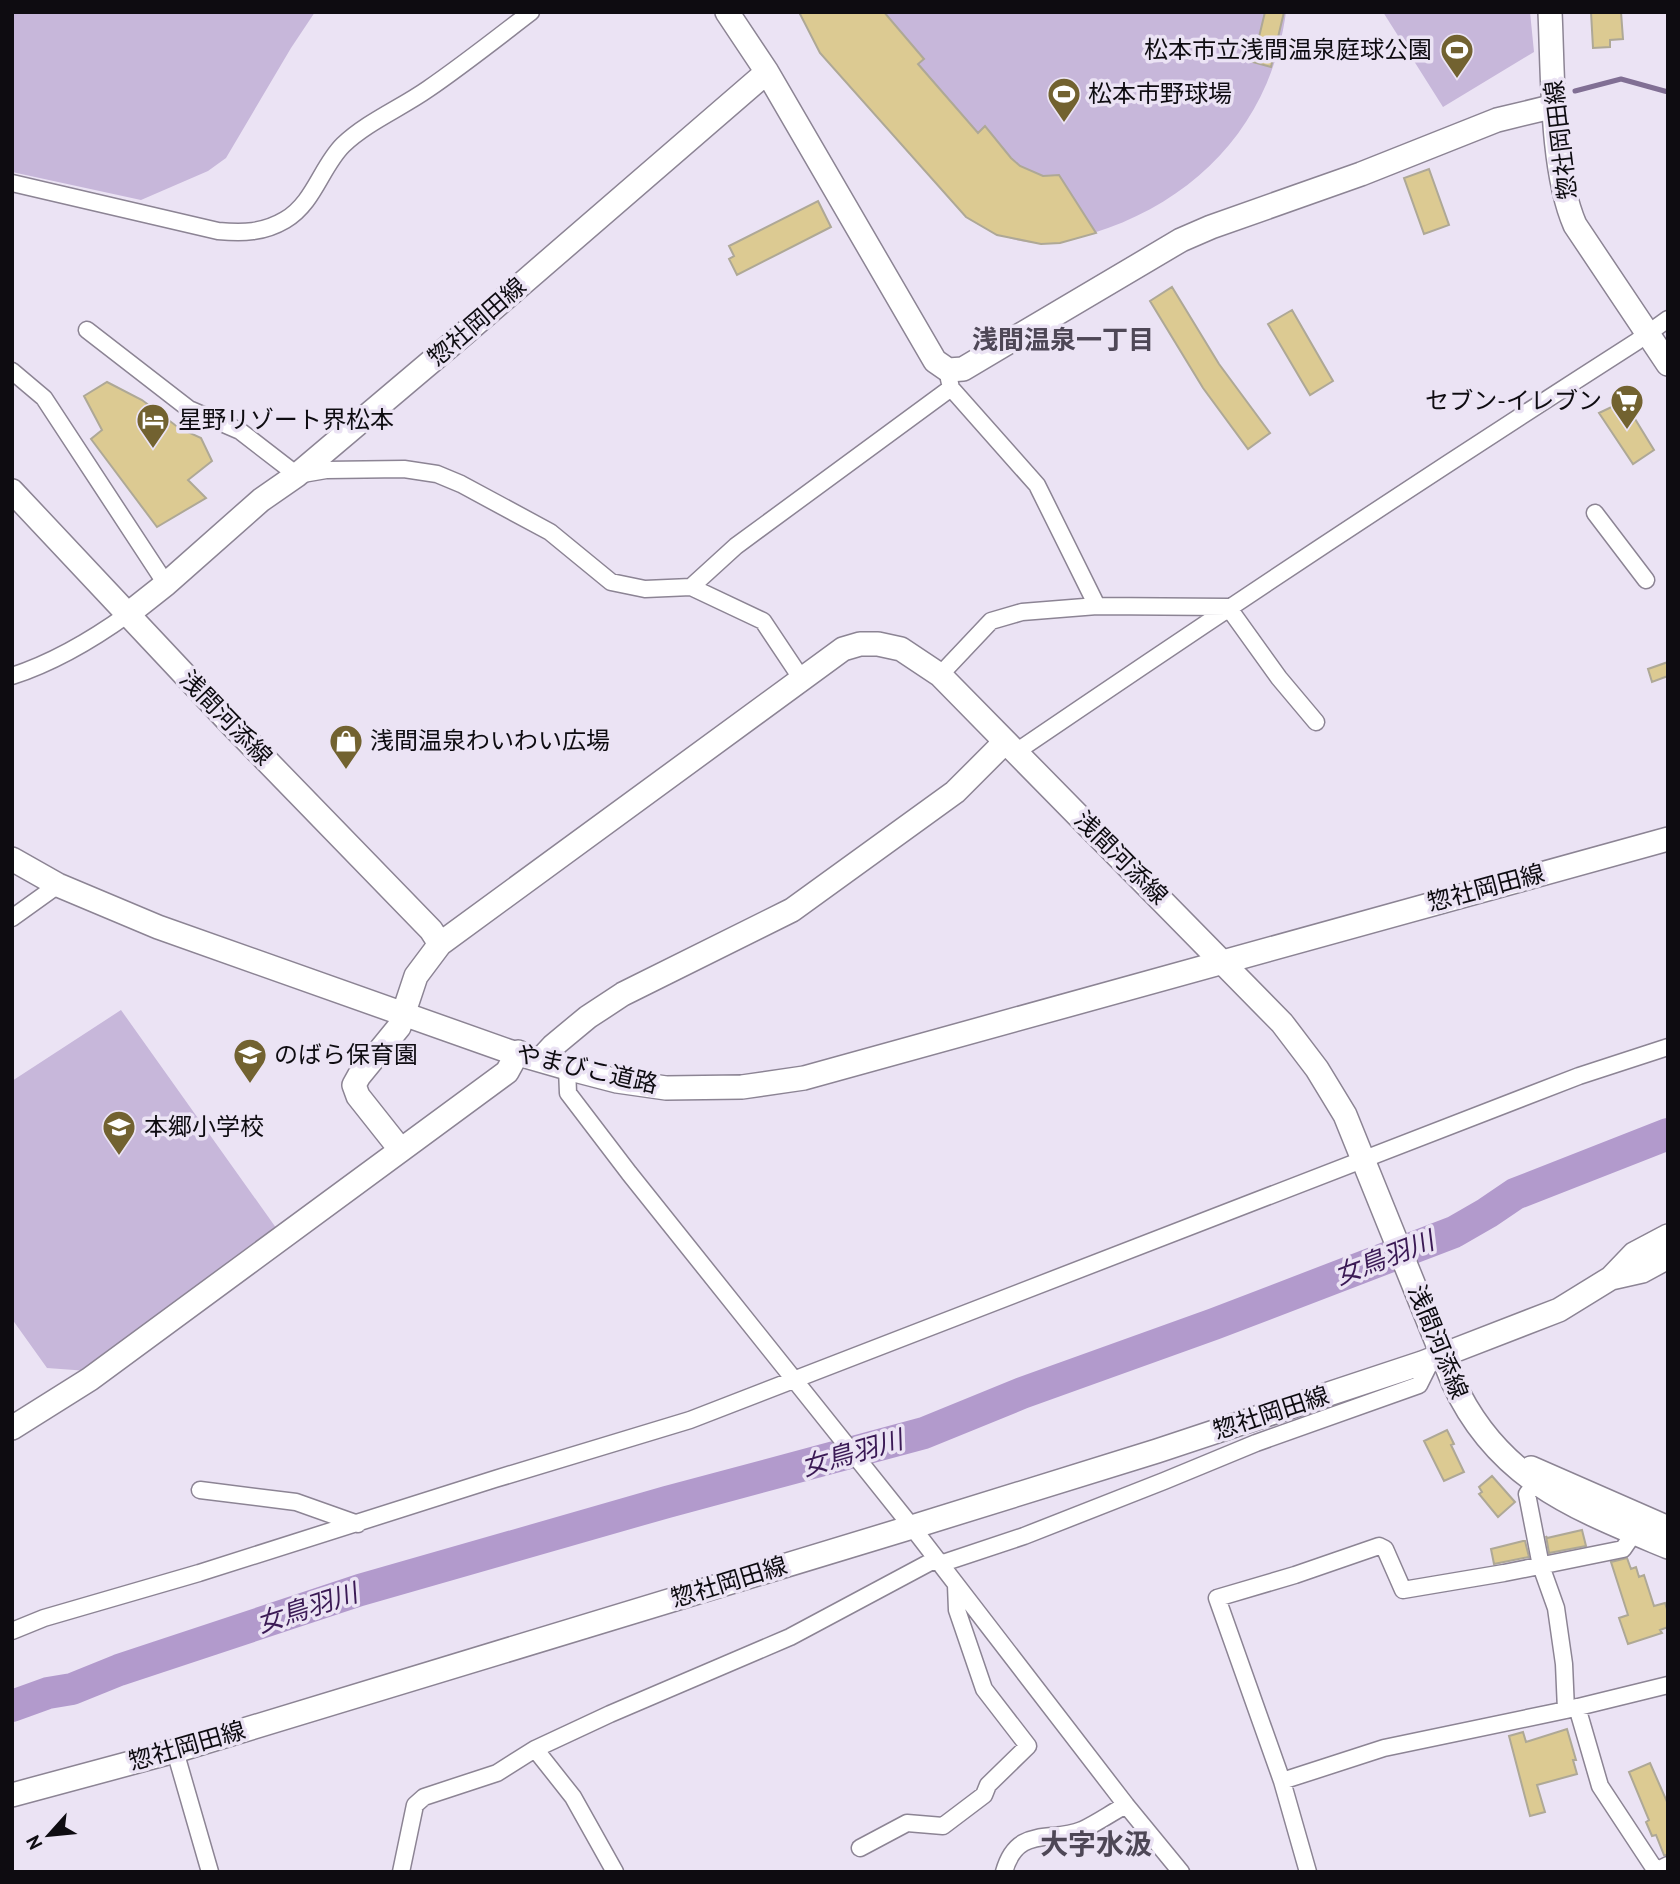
<svg xmlns="http://www.w3.org/2000/svg" width="1680" height="1884" font-family="'PT Sans','Noto Sans JP',sans-serif">
<style>
.green{fill:#c7b7da}
.lines{fill:none;stroke-linecap:round;stroke-linejoin:round}
.stream{stroke:#816f94;stroke-width:5}
.river{stroke:#b29acc;stroke-width:32}
.building{fill:#dcca92;stroke:#aea896;stroke-width:2}
.street-casing{stroke:#8c8494;stroke-width:19}
.secondary-casing{stroke:#8c8494;stroke-width:26}
.street{stroke:#fff;stroke-width:16}
.secondary{stroke:#fff;stroke-width:23}
.labels{text-anchor:middle;stroke-width:7;stroke-linejoin:round;paint-order:stroke}
.poi-label{font-size:24px;fill:#0e0c11;stroke:#ebe3f4;text-anchor:start}
.street-label{font-size:24px;fill:#0e0c11;stroke:#ebe3f4}
.neighbourhood-label{font-size:26px;font-weight:bold;fill:#4e4756;stroke:#ebe3f4}
.water-label{font-size:26px;font-style:italic;fill:#3b1a55;stroke:#ebe3f4}
.quarter-label{font-size:28px;font-weight:bold;fill:#4e4756;stroke:#ebe3f4}
</style>
<rect width="100%" height="100%" fill="#ebe3f4"/>
<path class="green" d="M12,12H315L291,48L226,158L208,171L141,200L12,172Z
M800,12H1286C1272,116 1206,192 1108,228C1052,248 1018,251 966,217L820,53Z
M1383,12H1530L1534,52L1443,107Z
M121,1010L279,1232L88,1371L47,1368L12,1319V1081Z"/>
<g class="lines">
<path class="stream" d="M1575,91L1621,79L1668,92"/>
<path class="river" d="M12,1706L48,1693L72,1689L119,1670L360,1590L667,1502L924,1433L1022,1393L1214,1324L1454,1232L1487,1213L1515,1194L1668,1134"/>
</g>
<path class="building" d="M799,12H884L924,59L918,64L978,133L985,126L1011,158L1020,166L1043,176L1059,175L1096,233L1060,243L1041,244L997,235L966,217L820,53Z
M1265,12H1284L1271,67L1253,62Z
M1591,12H1621L1623,39L1610,40V47L1593,48Z
M1429,169L1449,225L1424,234L1404,178Z
M818,201L831,227L737,275L729,259L734,256L729,246Z
M1172,287L1219,364L1270,433L1248,449L1203,388L1150,301Z
M1292,310L1333,381L1310,395L1268,324Z
M107,382L142,400L179,428L201,438L212,461L188,480L206,498L157,527L91,439L102,430L84,396Z
M1624,401L1654,450L1633,464L1599,413Z
M1668,662V676L1652,682L1648,669Z
M1447,1430L1454,1444L1451,1445L1464,1472L1444,1481L1424,1441Z
M1492,1476L1515,1502L1498,1517L1479,1494L1482,1492L1479,1487Z
M1582,1530L1586,1546L1549,1553L1546,1536L1547,1538Z
M1523,1541H1525L1529,1557L1494,1564L1491,1549Z
M1627,1558L1631,1569L1636,1567L1639,1577L1644,1575L1654,1606L1665,1603L1668,1612V1627L1660,1630L1662,1633L1628,1644L1619,1618L1628,1615L1611,1562Z
M1567,1729L1576,1760H1573L1577,1774L1537,1785L1545,1812L1530,1816L1509,1736L1523,1732L1526,1742Z
M1650,1763L1668,1804V1855H1664L1656,1835L1652,1836L1646,1822L1649,1820L1629,1772Z"/>
<g class="lines">
<defs>
<path id="street" d="M12,183L218,231C243,233 263,233 285,220C314,203 321,167 343,145C367,122 401,108 428,89C463,65 497,38 531,12
M87,330L189,409L240,431L297,475L326,470L404,469L437,474L461,484L550,532L611,582L645,589L691,587L763,621L801,678
M12,371L44,398L166,584
M949,379L951,388L1037,485L1097,606
M1595,513L1646,580
M691,587L736,546L951,388
M940,675L991,621L1022,612L1097,606L1228,607L1279,678L1316,722
M12,676C55,662 92,640 128,614
M1016,752C1221,612 1427,476 1636,342L1668,319
M12,918L58,885
M567,1068L568,1093L629,1173L912,1527L1126,1805L1181,1872
M1535,1484L1527,1494L1541,1566L1556,1608L1564,1664L1566,1710
M200,1490L296,1502L358,1524
M940,1564L1024,1536L1164,1481L1256,1443L1419,1385L1432,1359
M12,1631L44,1618L199,1573L495,1479L690,1420L1579,1076L1668,1047
M1577,1707L1600,1786L1656,1871L1668,1865
M535,1749L573,1797L615,1872
M175,1751L210,1872
M1282,1781L1384,1748L1566,1710L1668,1685
M860,1848L907,1823L943,1826L984,1795L988,1785L1028,1746L984,1689L957,1610L956,1585
M401,1872L415,1805L424,1797L497,1773L535,1749L610,1714L790,1637L936,1559
M1004,1872C1017,1825 1050,1843 1082,1830C1097,1823 1111,1813 1126,1805
M1308,1872L1282,1781L1217,1598L1295,1575L1379,1546L1385,1549L1403,1590L1504,1573L1623,1549L1634,1533"/>
<path id="secondary" d="M1550,12C1553,74 1551,170 1575,225L1668,364
M767,72L935,361L948,370L963,369L1181,240L1211,227L1361,174L1497,120L1555,106
M12,491L230,723L431,930L440,944
M128,614L166,584L261,500L297,475L465,333L767,72L727,12
M12,859L58,885L158,927L508,1051L567,1068L617,1081L666,1088L742,1087L804,1078L1668,839
M541,1059L553,1046L588,1017L623,994L792,910L955,792L1005,742
M400,1149L358,1096L354,1085L359,1076L399,1027L416,976L440,944L843,649L860,644H878L901,649L940,675L1282,1023L1317,1069L1345,1115L1453,1382C1498,1480 1575,1508 1668,1547
M1611,1278L1642,1271L1668,1257
M12,1428L90,1379L507,1072L518,1052
M1531,1468L1668,1528
M12,1795L175,1751L912,1527L1157,1451L1422,1363L1559,1310L1611,1278L1634,1254L1668,1236"/>
</defs>
<use href="#street" class="street-casing"/>
<use href="#secondary" class="secondary-casing"/>
<use href="#street" class="street"/>
<use href="#secondary" class="secondary"/>
</g>
<defs>
<symbol id="stadium-pin" viewBox="-11 -11 22 30"><path d="M0 17L-7.5 6A9.5 9.5 0 1 1 7.5 6Z" fill="#726230" stroke="#ebe3f4"/><path d="M0-5a6.5 5 0 1 0 0 10a6.5 5 0 1 0 0-10ZM-3.5-1.8h7v3.6h-7Z" fill="#fff"/></symbol>
<symbol id="supermarket-pin" viewBox="-11 -11 22 30"><path d="M0 17L-7.5 6A9.5 9.5 0 1 1 7.5 6Z" fill="#726230" stroke="#ebe3f4"/><path d="M-6-5.5h2.5l.6 2H6L4.5 2H-2.5L-4.4-4H-6ZM-1.5 3.2a1.3 1.3 0 1 0 .1 0ZM3 3.2a1.3 1.3 0 1 0 .1 0Z" fill="#fff"/></symbol>
<symbol id="hotel-pin" viewBox="-11 -11 22 30"><path d="M0 17L-7.5 6A9.5 9.5 0 1 1 7.5 6Z" fill="#726230" stroke="#ebe3f4"/><path d="M-6-4.5h1.5V1H6V5H4.5V3h-9V5H-6ZM-4 0a1.8 1.8 0 1 1 3.6 0ZM.5 0V-2.5h3Q6-2.5 6 0Z" fill="#fff"/></symbol>
<symbol id="shop-pin" viewBox="-11 -11 22 30"><path d="M0 17L-7.5 6A9.5 9.5 0 1 1 7.5 6Z" fill="#726230" stroke="#ebe3f4"/><path d="M-5-2.5h2.3a2.7 3.5 0 0 1 5.4 0H5L5.5 6h-11ZM-1.5-2.5h3a1.5 2.3 0 0 0-3 0Z" fill="#fff"/></symbol>
<symbol id="school-pin" viewBox="-11 -11 22 30"><path d="M0 17L-7.5 6A9.5 9.5 0 1 1 7.5 6Z" fill="#726230" stroke="#ebe3f4"/><path d="M0-5L7-2L0 1L-7-2ZM-4 1L0 2.5L4 1V4Q0 6-4 4Z" fill="#fff"/></symbol>
</defs>
<g fill-rule="evenodd">
<use href="#stadium-pin" x="1438" y="31" width="38" height="52"/>
<use href="#stadium-pin" x="1045" y="75" width="38" height="52"/>
<use href="#supermarket-pin" x="1608" y="382" width="38" height="52"/>
<use href="#hotel-pin" x="134" y="401" width="38" height="52"/>
<use href="#shop-pin" x="327" y="722" width="38" height="52"/>
<use href="#school-pin" x="231" y="1036" width="38" height="52"/>
<use href="#school-pin" x="100" y="1108" width="38" height="52"/>
</g>
<g class="labels">
<g class="poi-label">
<text x="1432" y="58" text-anchor="end">松本市立浅間温泉庭球公園</text>
<text x="1088" y="102">松本市野球場</text>
<text x="1602" y="409" text-anchor="end">セブン-イレブン</text>
<text x="178" y="428">星野リゾート界松本</text>
<text x="370" y="749">浅間温泉わいわい広場</text>
<text x="274" y="1063">のばら保育園</text>
<text x="144" y="1135">本郷小学校</text>
</g>
<g class="street-label">
<text transform="translate(1561 140) rotate(-97)" y="8">惣社岡田線</text>
<text transform="translate(477 322) rotate(-41)" y="8">惣社岡田線</text>
<text transform="translate(226 718) rotate(46)" y="8">浅間河添線</text>
<text transform="translate(1121 858) rotate(45)" y="8">浅間河添線</text>
<text transform="translate(1486 888) rotate(-15)" y="8">惣社岡田線</text>
<text transform="translate(587 1069) rotate(13)" y="8">やまびこ道路</text>
<text transform="translate(1438 1342) rotate(68)" y="8">浅間河添線</text>
<text transform="translate(1271 1413) rotate(-18)" y="8">惣社岡田線</text>
<text transform="translate(729 1582) rotate(-17)" y="8">惣社岡田線</text>
<text transform="translate(187 1746) rotate(-16)" y="8">惣社岡田線</text>
</g>
<g class="neighbourhood-label">
<text x="1063" y="349">浅間温泉一丁目</text>
</g>
<g class="water-label">
<text transform="translate(1384 1258) rotate(-21)" y="9">女鳥羽川</text>
<text transform="translate(852 1453) rotate(-16)" y="9">女鳥羽川</text>
<text transform="translate(307 1608) rotate(-18)" y="9">女鳥羽川</text>
</g>
<g class="quarter-label">
<text x="1096" y="1854">大字水汲</text>
</g>
</g>
<rect width="1680" height="1884" fill="none" stroke="#0e0c11" stroke-width="28"/>
<g transform="translate(49 1835) rotate(243)" stroke="#ebe3f4" stroke-width="5" paint-order="stroke">
<path d="M0-5L12 26L0 18L-12 26Z" fill="#0e0c11"/>
<text y="-10" font-size="19" font-weight="bold" text-anchor="middle" fill="#0e0c11">N</text>
</g>
</svg>
